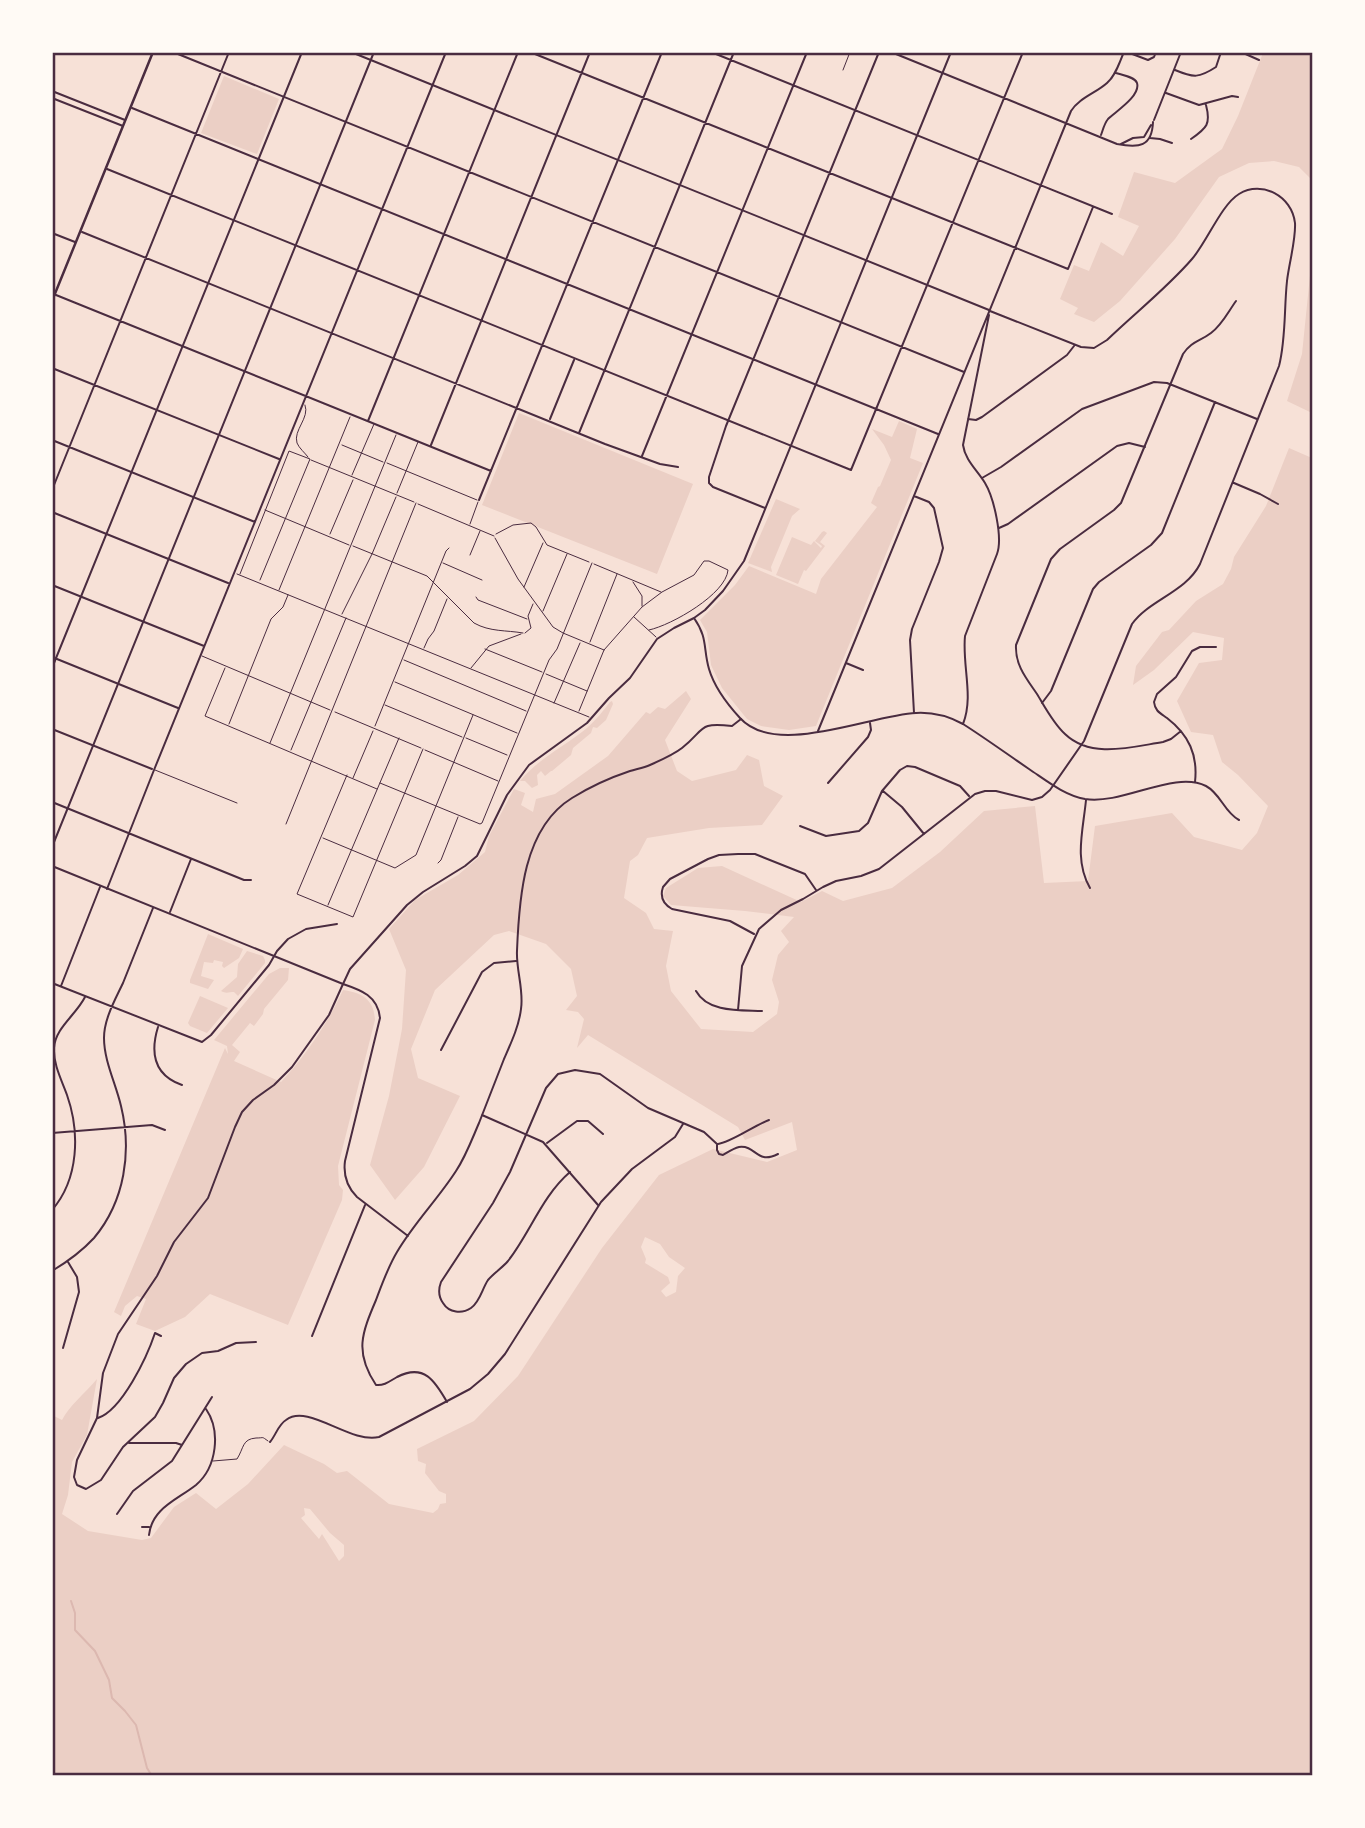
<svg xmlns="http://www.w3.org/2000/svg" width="1365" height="1828" font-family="Inter,sans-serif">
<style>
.green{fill:#ebcfc5;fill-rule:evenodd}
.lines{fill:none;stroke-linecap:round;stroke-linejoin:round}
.stream{stroke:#dcb8b0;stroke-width:2}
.service{stroke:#4a2c40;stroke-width:1}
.minor{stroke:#4a2c40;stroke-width:2}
.tertiary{stroke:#4a2c40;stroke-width:2}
.secondary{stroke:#4a2c40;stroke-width:2.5}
.neatline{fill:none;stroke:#4a2c40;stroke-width:2.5}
</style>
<rect width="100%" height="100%" fill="#f7e1d7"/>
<path class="green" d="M1263,53H1312V180L1299,167L1274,161L1249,163L1219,177L1175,239L1120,301L1094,322L1074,314L1078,308L1060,299L1074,265L1089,271L1101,242L1123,256L1139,226L1118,217L1134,172L1175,183L1222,149L1238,116Z
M224,76L279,99L257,154L201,133Z
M1312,256V413L1287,401L1302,354Z
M519,413L693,484L657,574L482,505Z
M899,421L917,429L910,458L923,463L816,726L789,730L761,726L747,719L722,688L711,665L707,632L700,620L735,585L749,566L816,594L821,579L877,507L871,503L878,487L880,486L891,460L884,445L872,429L892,437Z
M1289,448L1312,458V1775H53L52,1415L62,1420C69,1406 86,1392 97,1379L87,1435L72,1462L68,1495L62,1514L88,1531L142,1540L151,1538L174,1507L196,1493L216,1509L248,1484L284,1445L324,1464L337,1473L347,1471L389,1504L433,1513L438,1509L440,1504L446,1503V1494L439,1491L425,1473L426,1464L418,1461L417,1449L474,1421L518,1376L602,1248L659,1175L713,1149L767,1162L797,1150L792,1122L745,1140L738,1127L588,1035L577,1048L584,1019L578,1012L566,1010L577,996L571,969L546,944L509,931L494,935L435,990L411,1049L418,1078L460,1096L424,1167L395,1200L370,1165L389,1096L402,1029L406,970L389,929L415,900L458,875L485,852L489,836L514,789L525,793L521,805L533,812L536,799L555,794L608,756L646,712L650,714L658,707L665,709L686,691L691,699L665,740L677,771L692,781L736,770L747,755L759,760L764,786L783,796L762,825L709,828L647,838L638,855L630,861L624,898L646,913L654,929L673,931L666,966L671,991L701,1029L753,1032L777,1014L779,1002L772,980L778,955L789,942L781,931L794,917L745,911L671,905L663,896L666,888L698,868L722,866L801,902L822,891L843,901L892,888L940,852L984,811L1035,806L1044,883L1088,881L1095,826L1172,813L1194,837L1242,850L1257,833L1268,806L1238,775L1222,762L1213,735L1191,732L1177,701L1199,663L1222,660L1224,638L1193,632L1154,670L1133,685L1136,666L1162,632L1169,630L1196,601L1223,584L1231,569L1234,557L1266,506ZM645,1237L660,1244L669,1257L685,1268L678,1276L676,1292L666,1297L661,1291L670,1283L668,1277L645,1263L646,1259L641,1247ZM304,1508L310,1509L330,1533L344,1545V1556L339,1561L322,1534L319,1539L301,1518L305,1515Z
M776,499L800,509L792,516L771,567L772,572L748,563Z
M824,531L827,533L820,542L825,546L806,571L804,570L798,584L776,575L792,537L811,545L814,541L821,548L822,546L815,541L822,532Z
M610,702L612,701L613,704L606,720L597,728L593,727L591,733L573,748L571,755L552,771H551L545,776L541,771L537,775L538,785L532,788L525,781H520C539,758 565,746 587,728C596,720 603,711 610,702Z
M208,934L243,949L239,958L224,968L222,966L223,962L214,960L213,963L204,962L201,976L214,980L208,989L190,983V980Z
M247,951L263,956L265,960V963L238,996L234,992C229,992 226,994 221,991L237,977L238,964Z
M280,968H289L288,980L264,1009L263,1014L254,1026L250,1023L232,1045L240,1052L234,1061L281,1082C306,1055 328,1023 343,990C362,993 374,999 375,1020L338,1166L339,1185L343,1190L342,1200L288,1325L210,1294L185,1317L155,1331L136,1324L146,1299L137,1296L125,1306L121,1316L114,1312L225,1048L228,1054L227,1046L214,1040L269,974Z
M200,996L228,1008L207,1033L190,1026L188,1023Z"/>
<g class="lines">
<path class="stream" d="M71,1601L75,1613V1630L95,1651L109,1680L112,1698L125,1711L136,1725L147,1768L152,1776"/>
<path class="service" d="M843,70L850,52
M305,405C310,418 293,430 297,443C299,448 305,453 308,457
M342,445L383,462
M311,460L414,502
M387,463L477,500
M352,475L374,424
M397,493L418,442
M418,504L494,536
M265,510L349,545
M470,524L478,502
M330,534L353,480
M496,534L513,525L531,523L536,527L547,545L589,562
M495,538L518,579L553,627L563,633L604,650
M353,546L427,576L474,623C490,632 506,630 523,633
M470,555L480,531
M443,563L482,580
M594,564L661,592
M237,574L589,717
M240,574L289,451L310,459L260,580
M633,582L642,596V606
M524,587L543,543
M279,590L350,417
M476,597L478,600L527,619
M543,611L567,554
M342,614L372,554L396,497
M634,617L656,637
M525,633L531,628L528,616L533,604
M590,642L617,574
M424,648L428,639L434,631L447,599
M485,649L542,672
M202,656L330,710
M404,660L526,711
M225,668L205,716L377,789
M471,668L489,646L521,634
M546,674L587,691
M395,682L517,733
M554,703L580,643
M385,705L462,737
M579,711L604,650L642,607L662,592L694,575L704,561H709L728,570C726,594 672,625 649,630
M335,712L421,748
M229,724L271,619L283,607L288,595
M375,726L446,551L449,548
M466,738L507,755
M270,743L396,435
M291,750L346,618
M425,750L498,781
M155,770L237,803
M347,775L297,894L353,917L423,749
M353,778L373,731
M380,783L480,824L482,823L549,660L557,649L592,563
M286,824L416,503
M323,838L395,868L416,855L473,715
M438,863L441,860L458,817
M328,905L399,738
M213,1461L237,1459C244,1448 242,1439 256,1438C265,1438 261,1436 268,1441"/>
<path class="minor" d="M173,52L964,372
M530,52L1068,269L1093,207
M711,52L1112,214
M891,52L1117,144C1139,148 1152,147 1153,122
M1127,52L1148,60L1154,57L1156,52
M1141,52L1145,54L1149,52
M1241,52L1259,60
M1175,70C1194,78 1199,78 1216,67L1221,52
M52,91L125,120
M1166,93L1199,105L1232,96L1238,97
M52,98L123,126
M132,108L938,434
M1154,120L1181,52
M1101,135C1103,130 1104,124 1108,119C1115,112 1141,96 1137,83C1135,77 1122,75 1116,73
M1150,138L1160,139L1172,143
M1191,139C1207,128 1211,124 1206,105
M1121,144L1133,138L1144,137L1151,125
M107,169L851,470L1023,52
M82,232L605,444L660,464L678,467
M56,295L491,471
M52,368L279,459
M550,419L574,360
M968,419L976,420L982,417L1067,355L1074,346
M368,421L518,52
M579,433L734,52
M52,440L255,522
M431,445L590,52
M642,456L807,52
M982,478L1001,467L1082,409L1154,382L1167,383L1257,419
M1234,483L1260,494L1278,504
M52,490L229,52
M479,500L662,52
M765,508L713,487L709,483V477L726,426L879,52
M52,512L228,583
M999,528L1008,524L1117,446L1129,443L1145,447
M52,585L204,646
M52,657L178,708
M846,663L863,670
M1042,703L1051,691L1093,589L1099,582L1151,545L1162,533L1215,402
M914,713L910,640L912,629L939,562L943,548L934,508L929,502L914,496
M963,724C974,697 962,665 965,636L997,554C1003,538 994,498 985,483C977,470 965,460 963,445L989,315
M52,729L152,769
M818,731L1071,111C1079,98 1096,93 1107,83C1116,75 1119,63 1124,52
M1181,731L1171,739L1163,742C1131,747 1091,759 1065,734C1053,723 1045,707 1037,694C1026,678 1015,665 1016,645L1051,559L1060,549L1114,510L1121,503L1183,354C1192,341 1199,342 1211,333C1222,325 1228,312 1236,301
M1195,782C1198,755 1189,735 1167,718C1160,713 1155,711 1154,702L1157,694L1176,677L1192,651L1200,647H1216
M828,783L868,737L871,730L870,723
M883,791L902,807L924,834
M1086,800C1083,831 1074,860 1090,888
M52,802L244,880H251
M800,826L826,836L859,831L868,823L882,791L900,770L907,766L915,767L960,786L969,796
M107,889L154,770L446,52
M170,912L191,859
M754,934L730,921L672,909C663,904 660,896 663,887L670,879L708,859L719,855L738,854H755L805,874L816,890
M52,983L202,1042L211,1035L269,965L277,951L288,939L306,929L337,924
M61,986L100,887
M696,991C708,1013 741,1010 762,1011
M738,1010L742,966L759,929L781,910L803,899L823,887L836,881L861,876L879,869L975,794L985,791H996L1032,800L1042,797L1050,790L1084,741L1132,624C1149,600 1186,592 1200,564L1279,366C1286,339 1284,309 1287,281C1289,263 1296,240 1295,223C1292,196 1262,180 1239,194C1221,205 1207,242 1192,259C1167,288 1135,313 1107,340L1094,348L1081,347L990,311
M158,1027C150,1053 154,1075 182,1085
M441,1050L482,972L494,963L516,961
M482,1115L543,1142L598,1205
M52,1133L152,1125L165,1130
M547,1143L577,1121H588L603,1134
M718,1144C730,1143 755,1125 769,1120
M717,1145V1150L719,1154L723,1155C728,1152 734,1148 739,1147C757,1145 756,1165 778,1154
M570,1172C542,1196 530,1233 508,1261C502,1268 494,1273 488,1280C482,1289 480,1302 471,1308C462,1314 449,1313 443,1303C438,1296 438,1290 441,1282L493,1203L510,1172L546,1088L558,1074L575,1070L600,1074L648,1108L704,1132L717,1144
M52,1210C79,1179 80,1132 67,1095C62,1081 53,1064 54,1048C55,1028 76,1015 85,997
M52,1271C67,1262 82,1251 94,1238C125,1201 132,1151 121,1106C116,1084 104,1061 104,1038C104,1019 115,1000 123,983C133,958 143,933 153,908
M312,1336L365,1205
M256,1342L236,1343L218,1351L202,1353L186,1364L174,1378L163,1403L155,1417L123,1447L101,1480L86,1489L77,1485L74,1477L77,1460L97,1418L103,1373L118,1334L157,1276L174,1242L208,1198L235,1127L242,1112L253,1100L274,1085L292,1067L329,1015L343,984C361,990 378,996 380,1018L345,1161C343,1176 347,1187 357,1197L408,1236
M63,1348L79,1292L77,1277L68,1262
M447,1402C435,1381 424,1363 397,1377C390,1381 384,1386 376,1385C354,1352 362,1333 376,1300C382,1284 388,1267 397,1252C414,1223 438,1199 456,1171C466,1156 472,1139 479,1123C487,1102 496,1080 504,1059C511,1043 519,1026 521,1009C524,990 516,970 517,951C519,899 523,828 572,798C588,788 612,777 630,771C636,769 643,768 650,765C661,760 673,755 682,748C706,729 697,722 732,726L741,719
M98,1418C122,1410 147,1357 155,1333L161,1336
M270,1442C276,1435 278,1425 286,1420C308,1403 350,1444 379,1437L470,1389L488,1374L505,1354L601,1202L632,1169L675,1137L683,1124
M129,1443H176L182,1445
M117,1514L133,1491L172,1461L212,1397
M142,1527H149
M149,1535C152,1508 177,1500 196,1485C217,1467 221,1431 206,1409"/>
<path class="tertiary" d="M351,52L989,310
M52,233L75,242
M694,618C708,638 703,648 709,669C714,686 728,705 740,718C776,758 870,715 916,713C933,712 948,716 963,724C985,738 1007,754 1029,769C1047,781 1064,795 1085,799C1123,805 1174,770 1206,786C1221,794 1224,812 1239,820
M52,668L302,52
M52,847L374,52
M52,866L343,984L350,969L407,905L423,892L465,866L477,856L507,795L529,765L587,723L609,698L630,678L657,639L674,628L694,618L705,610L723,591L744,561L951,52"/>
<path class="secondary" d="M52,301L153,52"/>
</g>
<rect width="1365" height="1828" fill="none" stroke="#fffaf5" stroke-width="108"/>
<rect x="54" y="54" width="1257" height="1720" class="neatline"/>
</svg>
